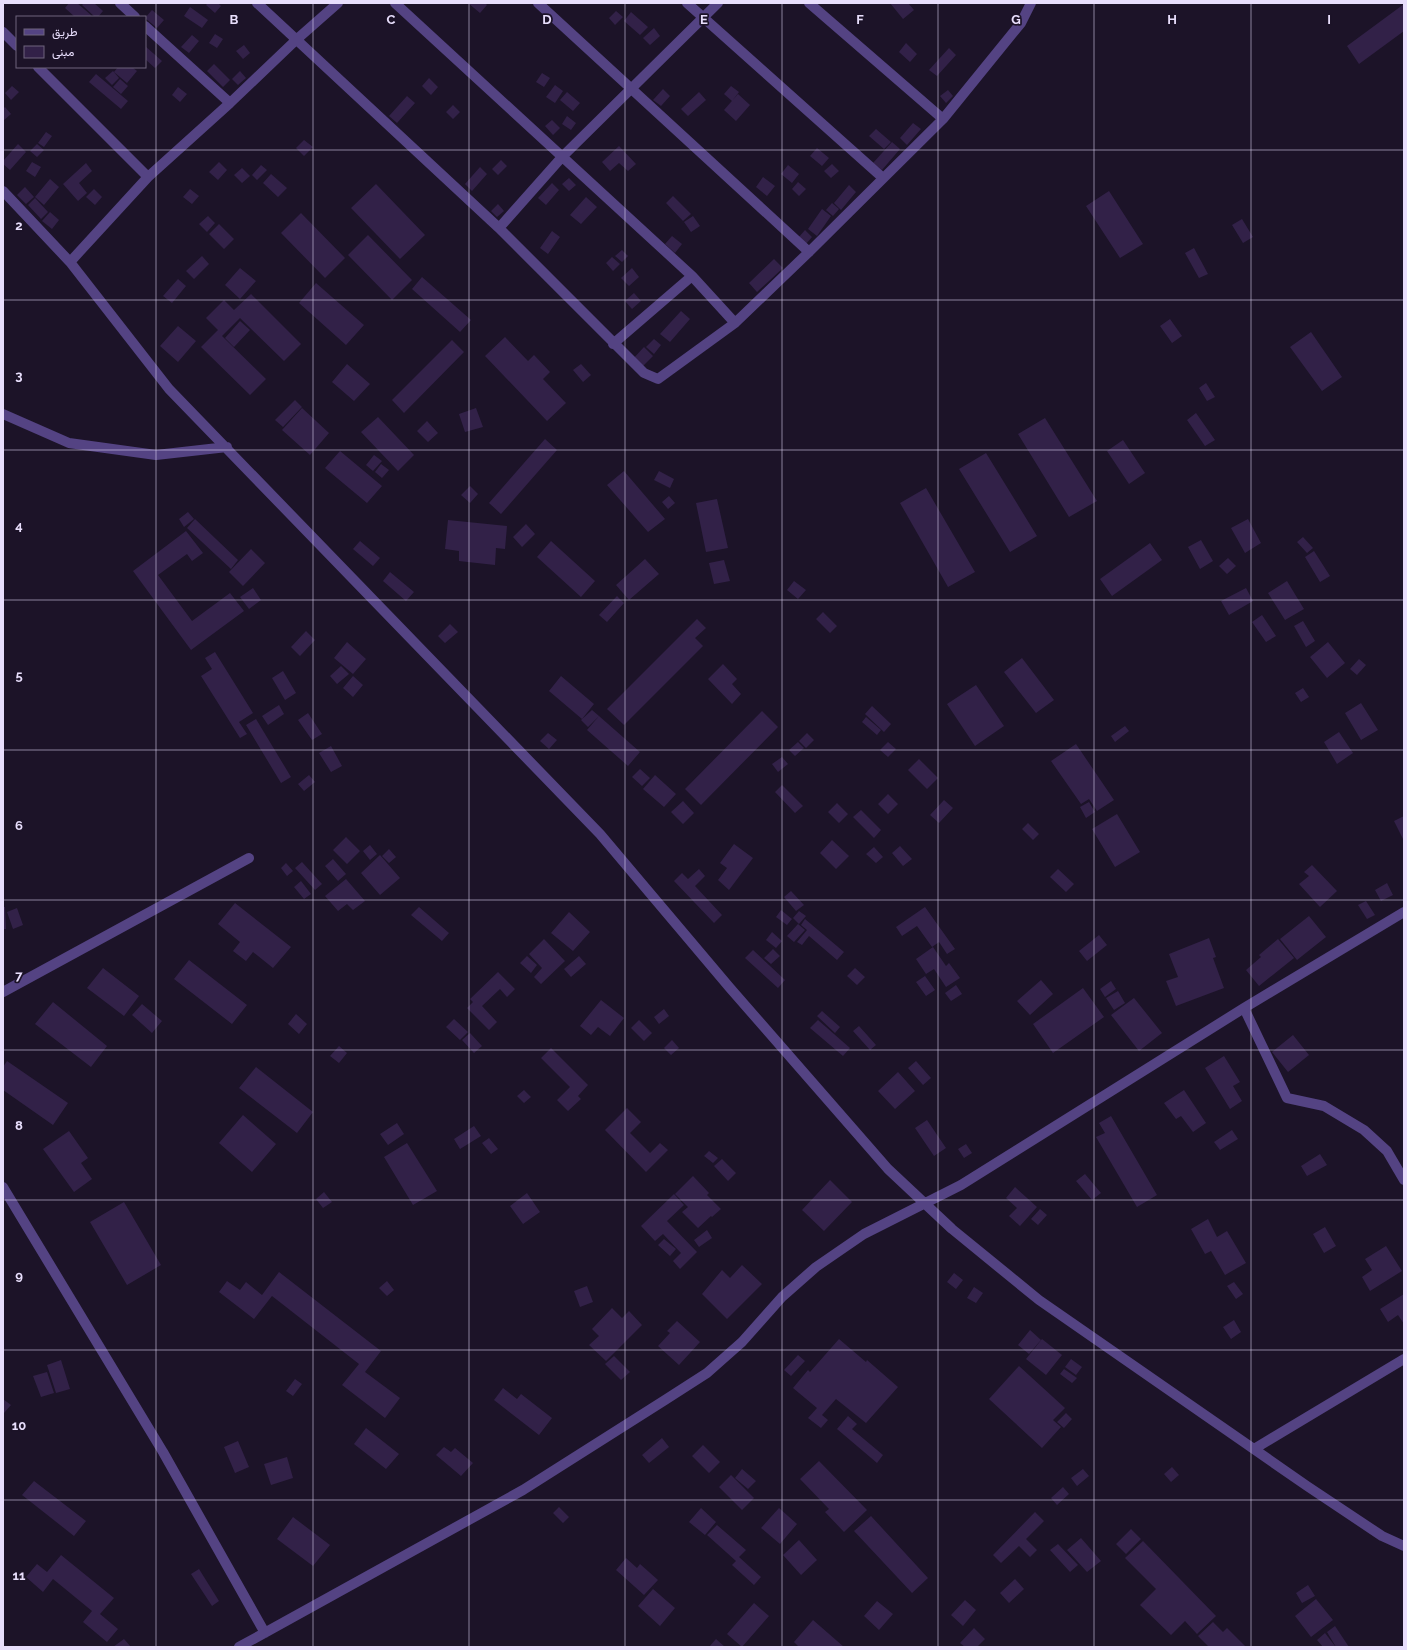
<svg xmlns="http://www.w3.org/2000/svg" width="1407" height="1650" font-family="Raleway,Vazirmatn,sans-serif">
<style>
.building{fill:#322148}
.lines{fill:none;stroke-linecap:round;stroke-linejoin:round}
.minor{stroke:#544383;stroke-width:10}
.grid{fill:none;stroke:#e8defc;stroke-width:1;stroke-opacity:0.55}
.grid-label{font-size:13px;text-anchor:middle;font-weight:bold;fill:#e8defc;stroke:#1c1328;stroke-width:3.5;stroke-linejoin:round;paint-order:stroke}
</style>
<rect width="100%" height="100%" fill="#1c1328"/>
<path class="building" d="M69,3H77L91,15L90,17H75L65,8Z
M84,3H94L103,11L98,17H95L82,5Z
M208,3H218L221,6L215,13L206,5Z
M468,3H485L487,5L480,13Z
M890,3H908L914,10L903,19Z
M1404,4V31L1359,64L1347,46Z
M190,7L208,20L202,28L184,16Z
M152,10L164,20L157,28L145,18Z
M616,11L623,17L615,25L609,18Z
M631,12L648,27L640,35L624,21Z
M654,28L660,36L650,45L643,38Z
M215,34L223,39L217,48L209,43Z
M192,35L199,41L189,53L181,47Z
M906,43L917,54L910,62L899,52Z
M244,45L250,53L243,59L236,51Z
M145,46L162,61L155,68L145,59Z
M949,48L956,55L937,76L929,70Z
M214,64L230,80L223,87L207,71Z
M118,67H132L137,71L127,83L114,72Z
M113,71L119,78L112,85L105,78Z
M240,71L246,78L238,85L232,79Z
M542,73L550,78L544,87L536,82Z
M96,74L128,101L121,109L89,82Z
M429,78L438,87L431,95L422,86Z
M120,79L128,86L121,94L113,87Z
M555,85L563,91L555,103L546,97Z
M12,86L19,92L11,100L5,93Z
M731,86L739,92L732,101L724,94Z
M178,87L187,94L180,102L172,95Z
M663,89L670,96L661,106L653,100Z
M948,90L953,96L946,103L940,96Z
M567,92L580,103L573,111L560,100Z
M699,92L706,100L688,116L681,109Z
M738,94L750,105L736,121L724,110Z
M407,96L415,103L397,123L389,116Z
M453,105L460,112L453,119L446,112Z
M5,107L11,114L3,121V109Z
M567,116L576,123L571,130L562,124Z
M552,120L560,128L553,135L545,126Z
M913,123L921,129L907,145L900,138Z
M876,129L891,142L884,149L869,136Z
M46,132L52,136L44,147L38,143Z
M304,140L313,147L304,156L296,148Z
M892,142L900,149L882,170L873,163Z
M18,144L26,152L10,170L3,164V161Z
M37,144L44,150L37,157L30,151Z
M619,146L636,164L628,171L619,163L610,171L602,162Z
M817,148L829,158L822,166L810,156Z
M501,160L507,166L498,175L492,169Z
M32,162L41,167L35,177L26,171Z
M219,162L227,170L218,180L209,172Z
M86,163L92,171L79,183L87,193L78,201L63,184Z
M832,164L839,171L831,178L824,171Z
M261,165L267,170L257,180L252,175Z
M788,165L799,174L792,183L781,174Z
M480,167L487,174L472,191L465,184Z
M242,168L250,176L242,183L234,175Z
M271,174L287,188L278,197L263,183Z
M763,177L775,186L767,196L756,187Z
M569,178L576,185L569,191L562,184Z
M50,179L59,187L44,205L35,197Z
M798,182L806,189L799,196L792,189Z
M552,183L559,190L546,205L538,198Z
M376,184L425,235L400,259L351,208Z
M849,185L856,192L841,210L834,203Z
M25,187L34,197L26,204L17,195Z
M94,189L102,197L95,205L86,197Z
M190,189L199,196L192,204L183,197Z
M1109,191L1143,244L1120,258L1086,206Z
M673,196L691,214L683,221L666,203Z
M586,197L597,207L581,224L570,215Z
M35,198L48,212L41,219L28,205Z
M832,203L839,209L833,216L826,210Z
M498,204L504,211L497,217L491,211Z
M822,209L831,216L817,236L808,229Z
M50,212L59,220L52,229L42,221Z
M301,213L345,258L325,278L281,233Z
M208,216L215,223L207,232L199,224Z
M693,216L700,226L691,232L684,222Z
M1242,219L1253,237L1243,243L1232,225Z
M219,224L234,239L224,249L209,234Z
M805,230L812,237L806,244L799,237Z
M552,231L560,237L548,254L540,248Z
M368,235L412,280L392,300L348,255Z
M672,236L682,244L675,253L665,244Z
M1194,248L1208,274L1199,278L1185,253Z
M622,250L628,256L622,262L615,256Z
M202,256L209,264L194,279L186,271Z
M612,257L620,264L613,271L606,263Z
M774,259L783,268L757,292L749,283Z
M240,268L256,281L240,299L225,285Z
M632,268L639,277L629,286L621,278Z
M422,277L471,320L460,332L412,289Z
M178,279L186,286L172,303L163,296Z
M316,283L364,325L346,345L299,303Z
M634,293L641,301L632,309L625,301Z
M251,294L301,344L284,361L240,318L222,336L266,379L250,395L201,347L218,330L206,318L224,300L234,310Z
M681,311L690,319L670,342L660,334Z
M1170,319L1182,336L1172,343L1160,326Z
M240,321L250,330L234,347L225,338Z
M178,326L196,341L178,362L160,346Z
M1311,332L1342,377L1322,391L1290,347Z
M505,337L528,361L534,355L550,372L543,379L566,403L547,421L485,356Z
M654,339L661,345L654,354L646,347Z
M452,340L464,352L404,413L392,400Z
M644,347L653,356L640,369L631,361Z
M347,364L370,384L354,401L332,382Z
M581,364L591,375L583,382L573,370Z
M1206,383L1215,397L1207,401L1199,388Z
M295,400L302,407L283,427L275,420Z
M302,408L329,433L310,455L282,430Z
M476,408L483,427L465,432L459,414Z
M1196,413L1215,440L1205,446L1187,420Z
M378,417L414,455L398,471L361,432Z
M1045,418L1097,501L1069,517L1018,434Z
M427,421L438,433L428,442L417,431Z
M545,439L557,450L501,514L489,503Z
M1123,440L1145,473L1129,484L1107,451Z
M340,451L382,486L367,503L325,468Z
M986,453L1037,536L1010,552L959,469Z
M374,455L382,461L373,471L366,465Z
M381,464L389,470L382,478L375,472Z
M624,471L665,519L648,532L607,485Z
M659,471L674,479L670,488L654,480Z
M470,486L478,494L470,503L461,495Z
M926,488L975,572L948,587L900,503Z
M669,496L675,503L668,509L662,502Z
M717,499L728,548L706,552L696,503Z
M188,512L194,519L184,527L179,519Z
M195,519L238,560L231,569L187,528Z
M1248,519L1261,543L1245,553L1231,528Z
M448,520L507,526L505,549L496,548L495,565L459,561V551L445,549Z
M526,524L535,534L522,547L513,537Z
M186,531L203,553L192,561L187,554L158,575L192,621L230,593L244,611L191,650L133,571Z
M1303,537L1313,548L1307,553L1297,542Z
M1201,540L1213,561L1200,569L1188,547Z
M360,541L380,558L373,566L353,549Z
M551,541L595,581L581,597L537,557Z
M1150,543L1162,560L1112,596L1100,579Z
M251,549L265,563L243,586L229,572Z
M1314,551L1330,576L1320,582L1305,557Z
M1228,558L1236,566L1227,574L1219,566Z
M645,559L659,574L629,600L616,585Z
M724,560L730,581L714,584L709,563Z
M390,572L414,592L406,601L383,581Z
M794,581L806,590L798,599L787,590Z
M1287,581L1304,609L1285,620L1268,593Z
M253,588L261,600L249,609L240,597Z
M1246,588L1253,601L1229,615L1221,601Z
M617,596L624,603L607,622L599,615Z
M823,612L837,626L830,633L816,619Z
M1262,615L1276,636L1266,642L1252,622Z
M697,619L706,628L695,638L703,646L624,725L607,709Z
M1303,621L1315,641L1306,647L1294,626Z
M450,624L458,632L445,643L438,636Z
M306,631L315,640L300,656L291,647Z
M347,642L366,659L353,674L334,658Z
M1328,642L1345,663L1327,678L1310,657Z
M215,652L253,713L239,722L247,734L240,738L201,676L212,669L205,658Z
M1022,658L1054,700L1036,713L1004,672Z
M1359,659L1366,665L1357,675L1350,669Z
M723,664L737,679L732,684L741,694L732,704L708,679Z
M341,666L349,674L337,684L330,676Z
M283,671L296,693L285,700L272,678Z
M353,676L363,685L353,697L343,688Z
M561,676L594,704L582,719L549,691Z
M976,685L1004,726L975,746L947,704Z
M1303,688L1309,697L1301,702L1295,693Z
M1361,703L1378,730L1361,740L1345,713Z
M279,705L284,714L268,725L262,716Z
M872,706L891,724L884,732L865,714Z
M592,710L599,716L588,727L581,720Z
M762,711L778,727L701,805L685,789Z
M308,713L322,734L312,740L298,720Z
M599,716L640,752L628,766L587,730Z
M866,717L881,730L877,735L862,722Z
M256,719L291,777L281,783L246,725Z
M1125,726L1129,731L1115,742L1111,736Z
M1339,732L1353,753L1337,764L1324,742Z
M548,733L557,740L549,749L540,741Z
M807,733L814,740L806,748L799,741Z
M798,742L804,748L795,756L789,750Z
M888,742L896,749L888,757L880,750Z
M1076,744L1114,800L1097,811L1089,799L1081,804L1051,761Z
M331,746L342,766L331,772L319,753Z
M782,757L788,764L778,772L772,764Z
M919,759L938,778L927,789L908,770Z
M640,769L650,778L642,786L632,777Z
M309,775L315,782L304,791L298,784Z
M655,775L676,794L664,807L643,789Z
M782,785L803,806L795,813L775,792Z
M888,794L898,804L888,814L878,804Z
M944,800L953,808L939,823L930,815Z
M683,801L694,813L683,824L671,812Z
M1089,802L1095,812L1086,818L1080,807Z
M837,803L848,814L839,823L828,812Z
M861,810L881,830L874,838L853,817Z
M1117,814L1140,852L1115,867L1092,829Z
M1404,816V841L1394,821Z
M1028,823L1039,834L1033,840L1022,829Z
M346,837L360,851L347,864L333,850Z
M832,840L849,856L836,869L820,853Z
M734,844L753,858L729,890L718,880L727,868L720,863Z
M370,845L377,854L370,860L363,851Z
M900,846L912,859L903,866L892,853Z
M874,847L883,857L876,863L866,854Z
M389,849L396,857L389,863L382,856Z
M380,855L400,878L380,895L361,873Z
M333,859L346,874L338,881L325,866Z
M302,862L322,884L315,890L295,868Z
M286,863L293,871L287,876L281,868Z
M1312,865L1337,891L1320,907L1299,884L1309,876L1304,872Z
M699,869L705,876L695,886L722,915L714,923L674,881L682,873L688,879Z
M1058,869L1074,884L1066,892L1050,877Z
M346,879L365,901L353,910L347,904L338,911L325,896Z
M301,881L311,894L304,899L294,887Z
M1387,883L1393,895L1381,901L1375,890Z
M791,891L804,905L796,911L784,897Z
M1366,901L1375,915L1367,919L1358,905Z
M235,903L291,947L273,968L253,952L246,961L233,951L240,942L218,924Z
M3,907H5L6,929H3Z
M419,907L449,933L442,941L411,915Z
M925,907L955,949L947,954L939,942L932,947L917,926L902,936L896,927Z
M17,908L23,925L13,929L7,912Z
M781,910L792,919L787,925L776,917Z
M799,911L806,916L799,924L793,918Z
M569,912L590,932L573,951L551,933Z
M1309,916L1326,937L1297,960L1280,939Z
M805,919L844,952L837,960L809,936L802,945L797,942L807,930L801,925Z
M798,924L805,930L794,942L787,936Z
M772,932L782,941L776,948L766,940Z
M1099,935L1107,945L1087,961L1079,951Z
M1209,938L1216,957L1213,958L1224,988L1176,1006L1166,981L1178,977L1169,954Z
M544,939L565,961L541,984L534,977L542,968L529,954Z
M1278,939L1294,958L1259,986L1246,970L1261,957L1259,955Z
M933,947L946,966L949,963L960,978L946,987L934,969L926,974L916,959Z
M773,949L780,956L771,964L764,958Z
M753,950L785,980L778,988L745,958Z
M527,956L537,965L531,973L520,963Z
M579,956L586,964L571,977L564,969Z
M189,960L247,1005L232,1024L174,979Z
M103,968L139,996L124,1016L87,988Z
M855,968L865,977L857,985L847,976Z
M498,972L515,989L507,997L500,989L482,1006L497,1022L489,1030L467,1008L473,1002L470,999Z
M925,976L935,990L926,996L916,982Z
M1041,980L1053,994L1030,1015L1017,1001Z
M1111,981L1116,989L1105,997L1100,989Z
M956,985L962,994L951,1001L945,993Z
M1083,988L1104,1017L1053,1053L1033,1024Z
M1118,991L1125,1003L1114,1010L1106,998Z
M1134,998L1162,1033L1139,1051L1111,1015Z
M601,1000L624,1018L610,1036L598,1027L591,1035L580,1026Z
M53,1002L107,1046L91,1067L35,1024Z
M142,1004L162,1021L152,1033L132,1015Z
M664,1009L669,1016L659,1024L654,1017Z
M822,1011L840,1027L835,1033L817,1016Z
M296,1014L307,1024L299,1034L288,1024Z
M454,1019L468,1032L460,1040L446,1027Z
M639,1020L652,1033L644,1041L631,1028Z
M818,1020L850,1048L843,1056L810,1028Z
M859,1026L876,1045L870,1050L853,1031Z
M470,1033L482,1046L474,1053L462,1040Z
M1293,1035L1309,1055L1288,1072L1272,1052Z
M672,1040L679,1048L671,1055L664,1048Z
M339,1046L347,1053L339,1063L330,1056Z
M551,1048L588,1085L578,1096L581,1099L568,1111L557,1100L570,1087L541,1058Z
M1224,1056L1240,1082L1233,1086L1242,1101L1230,1109L1205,1068Z
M7,1061L68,1103L53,1125L3,1090V1067Z
M916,1061L931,1078L923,1085L908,1068Z
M256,1067L313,1112L297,1133L239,1088Z
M898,1072L915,1091L895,1109L878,1091Z
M524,1090L531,1097L524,1103L517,1096Z
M1184,1090L1206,1123L1193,1132L1181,1116L1176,1119L1164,1103Z
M627,1108L641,1122L630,1133L650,1153L660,1143L668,1150L646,1172L605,1130Z
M243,1115L276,1144L252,1172L219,1143Z
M1111,1116L1157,1195L1137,1207L1096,1137L1105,1133L1099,1123Z
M927,1120L946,1148L934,1156L915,1128Z
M397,1123L404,1134L388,1145L380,1134Z
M474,1126L481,1136L460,1149L454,1139Z
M1232,1130L1238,1139L1220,1150L1214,1142Z
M69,1131L88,1158L81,1163L92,1179L74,1192L43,1149Z
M489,1138L498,1149L491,1154L482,1143Z
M407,1143L437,1191L413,1205L384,1157Z
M966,1144L972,1153L964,1158L958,1149Z
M709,1151L718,1158L713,1163L704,1156Z
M1320,1154L1327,1165L1307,1176L1301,1166Z
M722,1159L736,1173L728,1181L714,1166Z
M1085,1174L1101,1193L1092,1200L1076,1181Z
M693,1176L709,1193L707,1195L721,1209L712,1217L711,1216L698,1228L682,1212L688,1207L675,1194Z
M830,1180L852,1202L824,1231L802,1210Z
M1015,1187L1037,1207L1020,1226L1009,1216L1017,1208L1006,1198Z
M324,1192L332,1202L323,1208L316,1199Z
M527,1193L540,1212L523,1224L510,1206Z
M674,1194L684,1205L667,1221L697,1252L680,1269L673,1261L681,1253L663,1234L655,1241L641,1226Z
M124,1202L161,1265L127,1285L90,1222Z
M1040,1209L1047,1215L1038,1225L1031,1219Z
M1208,1219L1217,1237L1227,1231L1246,1263L1225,1275L1211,1251L1205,1254L1191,1229Z
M1325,1227L1336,1246L1324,1253L1313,1234Z
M707,1230L712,1238L699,1247L694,1240Z
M664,1239L676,1249L670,1256L658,1245Z
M1386,1246L1402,1271L1370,1291L1362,1277L1372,1270L1365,1259Z
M742,1265L762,1284L727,1319L702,1294L722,1270L730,1278Z
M279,1272L381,1351L365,1372L400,1398L385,1418L342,1385L359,1364L272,1296L254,1319L219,1292L227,1281L240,1290L246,1282L262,1295Z
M954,1273L963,1280L956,1289L947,1282Z
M387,1281L394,1290L387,1296L379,1288Z
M1234,1282L1243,1294L1236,1299L1227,1286Z
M587,1286L593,1302L580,1307L574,1291Z
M974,1287L983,1293L976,1303L967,1298Z
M1404,1294V1324L1398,1315L1388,1322L1380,1309Z
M612,1308L622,1318L629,1311L642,1325L606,1361L589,1345L599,1336L592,1329Z
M1234,1320L1241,1332L1231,1339L1223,1327Z
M677,1321L700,1342L679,1365L658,1346L670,1333L667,1331Z
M1030,1330L1041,1340L1029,1354L1018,1345Z
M839,1339L866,1362L867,1360L898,1387L866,1423L836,1399L822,1415L828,1420L821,1428L808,1418L817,1408L793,1388L808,1370L810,1372Z
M1042,1339L1062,1355L1046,1375L1026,1359Z
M798,1355L805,1361L791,1376L784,1370Z
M614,1356L630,1372L621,1380L605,1364Z
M1071,1359L1082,1367L1076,1375L1065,1367Z
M61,1360L70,1389L56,1393L47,1365Z
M1019,1366L1065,1408L1053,1420L1061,1427L1042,1448L989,1399Z
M1064,1369L1077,1378L1072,1383L1060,1374Z
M47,1372L54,1393L41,1397L33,1376Z
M295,1379L302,1384L293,1396L286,1391Z
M503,1388L517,1399L521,1394L552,1418L539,1435L494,1400Z
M3,1399L11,1405L4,1413L3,1411Z
M1066,1413L1072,1419L1064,1428L1057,1422Z
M848,1416L857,1424L852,1429L883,1455L877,1463L837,1429Z
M366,1428L399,1454L386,1469L354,1444Z
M662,1438L669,1447L649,1463L642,1455Z
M238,1441L249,1467L235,1473L224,1447Z
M703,1445L720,1462L709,1473L692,1456Z
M444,1447L451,1452L455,1448L473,1463L461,1476L436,1455Z
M287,1457L293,1478L271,1485L264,1464Z
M819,1461L867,1510L844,1532L825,1512L829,1509L800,1479Z
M1172,1467L1179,1475L1171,1482L1164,1474Z
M742,1469L756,1481L748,1489L735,1478Z
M1083,1469L1089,1476L1077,1486L1071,1478Z
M731,1475L754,1498L742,1510L719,1487Z
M34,1481L86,1521L74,1536L22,1495Z
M1063,1487L1069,1494L1057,1505L1051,1498Z
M559,1507L569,1517L563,1523L553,1513Z
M701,1508L716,1522L705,1535L689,1522Z
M779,1508L797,1524L780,1544L761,1528Z
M1035,1512L1044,1521L1026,1539L1037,1550L1030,1557L1019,1546L1001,1563L993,1555Z
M871,1516L928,1578L912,1593L854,1531Z
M293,1517L330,1545L313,1566L277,1539Z
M717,1525L746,1550L739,1557L761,1577L754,1585L732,1565L736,1561L707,1535Z
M1131,1529L1141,1539L1126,1554L1116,1544Z
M1081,1538L1101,1561L1087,1572L1067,1550Z
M799,1540L817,1560L801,1575L783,1555Z
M1143,1541L1216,1616L1197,1634L1185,1621L1171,1635L1140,1605L1156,1589L1125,1558Z
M1058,1544L1078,1565L1070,1572L1050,1550Z
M61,1555L114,1598L100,1614L118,1629L107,1642L83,1622L92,1611L53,1579L43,1592L26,1577L37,1564L47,1572Z
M626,1558L637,1568L640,1564L658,1580L644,1595L616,1570Z
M199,1569L219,1601L212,1606L191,1574Z
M1015,1579L1024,1589L1009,1603L1000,1593Z
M1308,1585L1315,1596L1302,1603L1296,1593Z
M653,1589L675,1608L660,1626L638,1606Z
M1316,1599L1333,1620L1311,1637L1295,1616Z
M965,1600L976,1610L963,1626L951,1615Z
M877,1601L893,1614L879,1630L864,1616Z
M754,1603L769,1616L742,1647L727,1634Z
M813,1620L844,1647H799L794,1642Z
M1213,1622L1223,1632L1227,1628L1246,1647H1209L1198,1636Z
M1335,1626L1349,1647H1336L1327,1632Z
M974,1628L985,1639L977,1647H965L960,1643Z
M1325,1633L1335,1646L1333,1647H1323L1317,1640Z
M124,1639L131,1647H113Z
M716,1639L725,1647H709Z"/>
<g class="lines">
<path class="minor" d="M120,3L135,17
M257,3L499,228L644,373L658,379L735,323L809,252L943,119L1021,23L1031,3
M338,3L296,40L230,103L148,177L70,262L169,389L600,834L730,988L888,1169L952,1229L1039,1300L1307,1486L1382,1536L1404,1546
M395,3L692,276L735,323
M538,3L809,252
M687,3L883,178
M809,3L943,119
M145,26L230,103
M3,32L17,46
M38,67L148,177
M3,191L70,262
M499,228L562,157L718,3
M613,344L692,276
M3,414L69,443L156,455L227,447
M3,992L249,858
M1244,1008L1287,1098L1324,1106L1364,1130L1387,1151L1404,1180
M3,1187L163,1452L265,1633
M1254,1449L1404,1359
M239,1647L523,1490L665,1400L707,1373L742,1342L782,1297L816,1267L864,1234L961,1185L1244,1008L1404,912"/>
</g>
<path class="grid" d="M156,3V1647M313,3V1647M469,3V1647M625,3V1647M782,3V1647M938,3V1647M1094,3V1647M1251,3V1647M3,150H1404M3,300H1404M3,450H1404M3,600H1404M3,750H1404M3,900H1404M3,1050H1404M3,1200H1404M3,1350H1404M3,1500H1404"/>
<g class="grid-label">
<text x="234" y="24">B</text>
<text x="391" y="24">C</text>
<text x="547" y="24">D</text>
<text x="704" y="24">E</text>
<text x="860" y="24">F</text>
<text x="1016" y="24">G</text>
<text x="1172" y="24">H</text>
<text x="1329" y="24">I</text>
<text x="19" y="230">2</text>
<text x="19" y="380">3</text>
<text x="19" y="530">4</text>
<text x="19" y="680">5</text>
<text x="19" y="830">6</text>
<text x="19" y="980">7</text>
<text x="19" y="1130">8</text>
<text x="19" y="1280">9</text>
<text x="19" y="1430">10</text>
<text x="19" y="1580">11</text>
</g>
<rect width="1407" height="1650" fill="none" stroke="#e8defc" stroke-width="8"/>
<rect x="16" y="16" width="130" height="52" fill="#1c1328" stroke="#6e647d"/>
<rect x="24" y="29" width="20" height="6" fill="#544383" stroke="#6e647d"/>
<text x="52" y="36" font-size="12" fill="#e8defc">طريق</text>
<rect x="24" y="46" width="20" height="12" fill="#322148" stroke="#6e647d"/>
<text x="52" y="56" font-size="12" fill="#e8defc">مبنى</text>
</svg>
